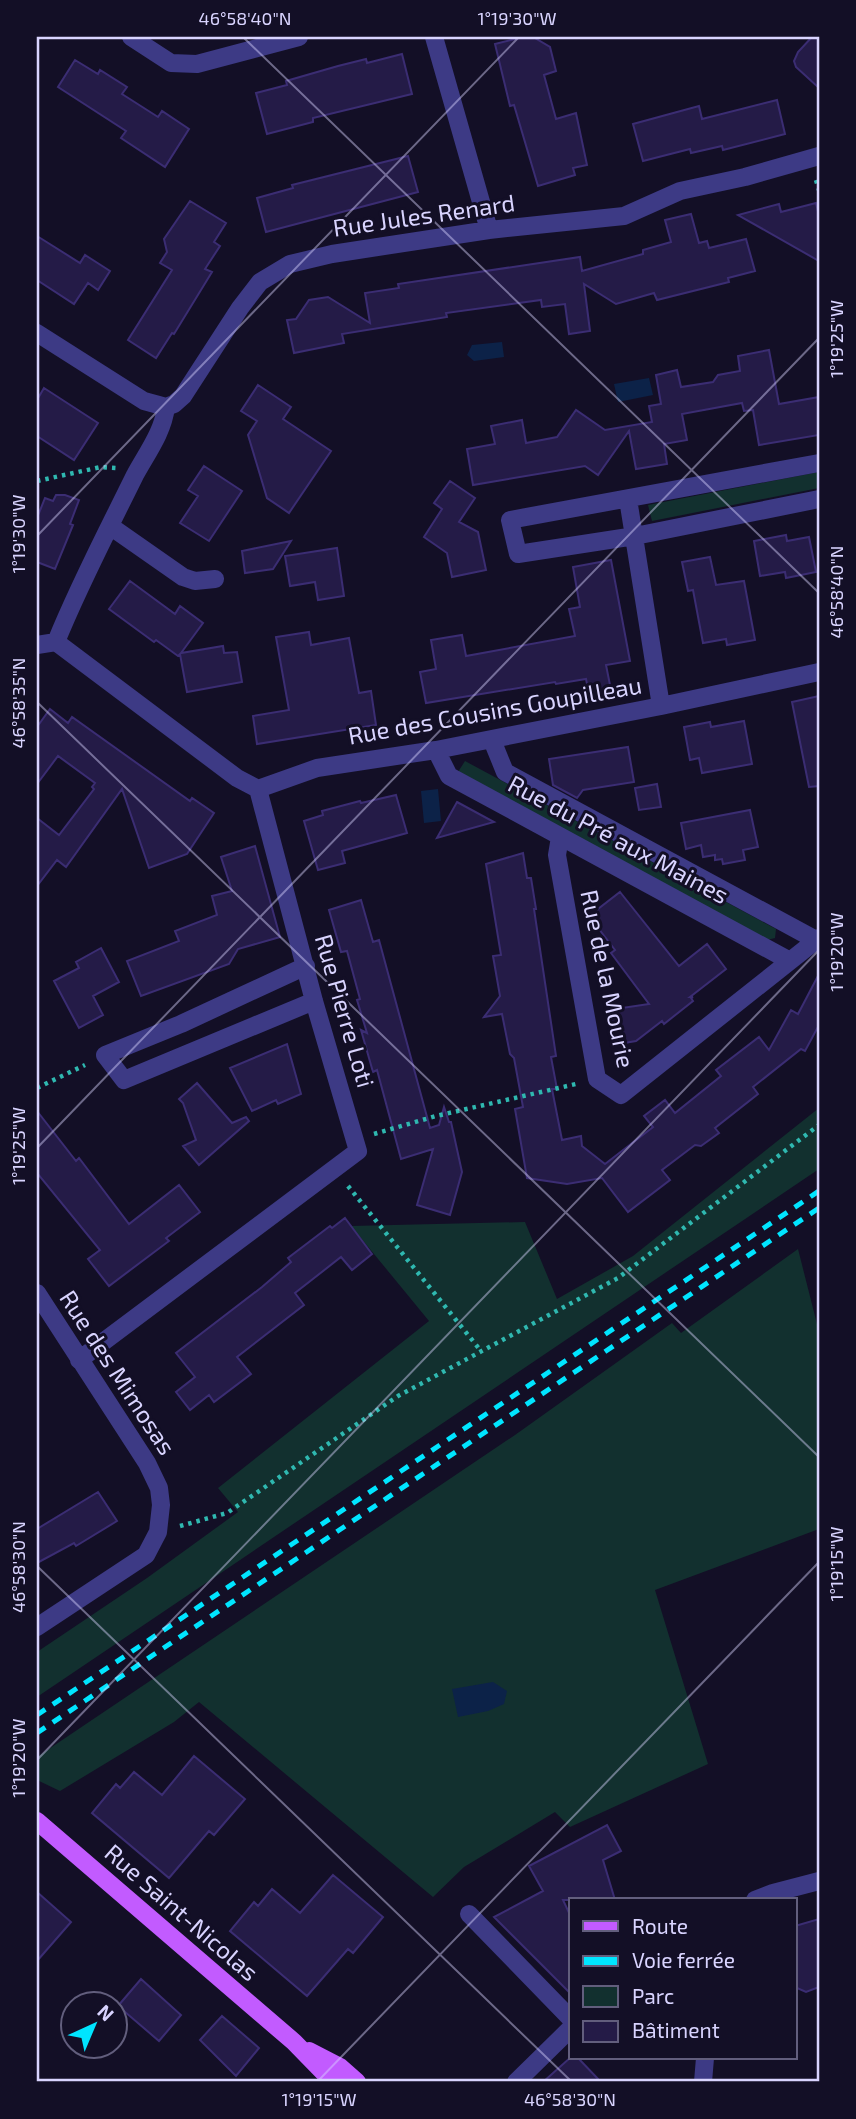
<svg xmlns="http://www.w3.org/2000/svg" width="856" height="2119" font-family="'Exo 2',sans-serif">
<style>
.green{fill:#12302f}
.water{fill:#0c2248}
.building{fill:#241b47;stroke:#3b2d73;stroke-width:2}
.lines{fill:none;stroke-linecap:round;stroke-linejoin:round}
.path{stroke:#2fb8b0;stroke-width:4.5;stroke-dasharray:3.5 5;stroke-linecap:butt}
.minor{stroke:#3d3a85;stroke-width:18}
.major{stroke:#c25bff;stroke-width:18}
.rail{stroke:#00e5ff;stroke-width:5;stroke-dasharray:10 9;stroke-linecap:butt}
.ticks{fill:none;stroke:#d9d4ff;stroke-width:2;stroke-opacity:0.45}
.labels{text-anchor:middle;stroke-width:6;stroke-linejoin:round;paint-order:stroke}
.street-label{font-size:24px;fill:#d9d4ff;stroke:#130f26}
.neatline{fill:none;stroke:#d9d4ff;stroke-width:2.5}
.ticks-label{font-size:18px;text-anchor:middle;fill:#d9d4ff}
</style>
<rect width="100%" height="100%" fill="#130f26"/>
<path class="green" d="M819,472V488L652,521L648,505Z
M465,761L776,929L775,938L767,940L458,772Z
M819,1108V1169L37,1697V1652L147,1578L238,1512L218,1488L429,1321L351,1226L525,1222L557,1299L633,1256Z
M798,1249L819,1332V1529L655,1590L708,1764L570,1827L555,1812L464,1867L433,1897L199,1702L174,1722L60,1791L37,1780V1757L515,1435L672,1323L681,1333Z"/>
<path class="water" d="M502,342L504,357L474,361L467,355L472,345Z
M649,378L653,395L618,402L614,384Z
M438,789L441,821L424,823L421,791Z
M493,1682L507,1691L504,1704L488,1711L458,1717L452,1689Z"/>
<path class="building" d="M523,37H533L550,47L556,71L544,75L556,119L576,113L587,165L573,168L575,175L538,186L514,105L510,106L495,44Z
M812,37H819V88L796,67L794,61L798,52Z
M402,54L412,94L313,118V122L267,134L256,93L287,85L286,81L338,66L366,59L367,63Z
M75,60L98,74L100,70L127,87L122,94L158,117L162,111L189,129L165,167L121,138L126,131L58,87Z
M777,100L785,134L723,150L722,146L691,153L690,149L643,161L633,124L699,106L702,119Z
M408,156L418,192L266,232L257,198L293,188L292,185Z
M190,201L226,223L214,242L220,246L205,269L212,272L174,334L172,333L156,358L128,340L172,270L160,263L167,252L164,239Z
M816,203L819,216V261L738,215L779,204L781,212Z
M691,214L699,243L707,241L709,248L746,239L755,271L728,278L729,282L657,300L654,293L616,304L584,284L590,331L569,334L565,304L542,307L541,300L446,313L447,317L342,334L344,343L294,353L287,320L296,319L309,300L328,297L370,323L365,293L399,288L398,284L580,257L582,271L643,254V250L671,242L665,220Z
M37,236L80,263L85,255L110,271L98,290L88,283L74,304L37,280Z
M769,350L779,404L819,397V435L759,445L753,410L744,411L742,403L682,414L687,440L664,444L667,464L636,469L629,431L598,475L585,466L473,485L467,449L495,444L491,426L522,420L526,443L557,437L576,410L605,430L652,422L649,406L661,404L656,375L677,370L681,387L713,382L718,375L740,371L738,356Z
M258,385L291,407L283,419L331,451L289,513L267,498L248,435L257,421L241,411Z
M44,388L98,423L74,460L37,436V400Z
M204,466L242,491L209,541L180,523L198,496L188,490Z
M450,481L475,498L459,522L478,532L486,570L452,577L447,553L424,537L442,509L434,503Z
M56,495H65L79,500L70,524L73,525L55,569L37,562V518L45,498L53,501Z
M786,535L787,541L809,537L816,572L786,578L785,572L760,576L754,541Z
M291,541L273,569L245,573L242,551Z
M337,548L344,596L318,600L315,582L290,586L285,556Z
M710,557L716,585L744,581L755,640L727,645L726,639L703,643L693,590L688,591L682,562Z
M611,560L630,661L606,665L611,690L589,694L586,679L556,684L555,682L426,703L420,672L436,669L431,640L462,635L466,656L575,636L569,609L580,607L573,567Z
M130,581L175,614L180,606L203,623L181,653L223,646L224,653L237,652L242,682L187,692L180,654L178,656L156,640L154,642L109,609Z
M309,632L311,645L349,638L359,693L371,691L376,725L257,744L253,716L289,710L276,637Z
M819,696V786L809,787L792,702Z
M50,709L68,723L72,717L190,801L192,798L214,813L187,854L149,868L122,789L66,867L57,860L37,886V818L59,835L94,789L92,787L95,783L58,756L37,784V727Z
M744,721L752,764L702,773L699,758L690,760L684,727L710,722L711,727Z
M628,747L634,782L583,790L577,798L553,785L549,759Z
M657,784L661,807L639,810L635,788Z
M396,795L407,833L342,851L345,863L318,870L304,821L323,815L322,811L360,801L361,803Z
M457,802L494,822L437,838Z
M750,810L758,847L743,850L745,860L723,864L722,859L715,860V855L703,857L701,845L686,849L681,823Z
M255,846L280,937L238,949L229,964L141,996L127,961L179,941L175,931L217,915L212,896L232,891L221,857Z
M523,853L527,878H531L536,909H534L556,1056L551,1057L557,1089H552L562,1140L581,1136L582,1146L605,1164L653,1127L644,1116L665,1100L675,1113L721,1076L716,1070L759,1037L769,1050L791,1010L798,1014L819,974V1025L805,1051L801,1049L753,1087L758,1094L715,1128L719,1133L701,1146L695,1145L662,1170L670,1180L628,1212L602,1178L567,1184L527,1178L515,1109L523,1107L514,1058L510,1054L502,1014L484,1017L500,996L493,956L501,955L486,864Z
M620,892L679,966L707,944L726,969L690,997H693L691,998L693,1001L664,1024L662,1021L636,1041L612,1045L608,1010L649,1004L611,953L615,950L589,916Z
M361,900L373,942L379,940L430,1128L439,1125L444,1107L449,1122H451L462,1172L450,1215L417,1205L433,1149L401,1159L377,1070L373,1072L361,1030L367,1033L357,1000L360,999L347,951L341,952L329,910Z
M101,948L119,982L93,996L103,1015L79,1028L54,981L79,968L76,962Z
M287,1044L301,1094L278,1104L276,1100L252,1111L230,1068Z
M197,1083L232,1123L246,1117L249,1121L199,1165L183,1146L196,1140L183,1103L179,1099Z
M37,1111L76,1161L79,1158L129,1224L179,1185L200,1212L166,1238L169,1241L109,1286L88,1259L100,1250L37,1173Z
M345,1218L372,1254L352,1270L341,1257L295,1293L304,1305L237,1357L251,1374L214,1402L209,1395L190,1410L176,1392L195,1377L176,1353L262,1287L291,1262L288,1258L330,1226L332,1228Z
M98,1492L117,1521L76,1546L74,1543L37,1563V1529Z
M194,1756L245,1799L214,1835L209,1831L169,1878L92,1813L116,1784L120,1788L134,1772L162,1795Z
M607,1825L621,1851L603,1860L615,1900H563L571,1917V1994L494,1917L543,1891L529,1866Z
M333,1875L383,1917L353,1953L348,1949L307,1996L230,1931L254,1902L258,1906L272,1889L300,1913Z
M37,1892L71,1922L37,1961Z
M819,1919V1987L806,1992L797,1988L795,1980V1926Z
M141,1979L181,2015L159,2041L118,2006Z
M222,2016L259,2048L236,2076L200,2040Z
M571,2057L578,2058L601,2082H543Z"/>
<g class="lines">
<path class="path" d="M816,180L819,190
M37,481L101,467L116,468
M37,1088L85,1065
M374,1134L436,1116L576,1084
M348,1186L481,1351
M180,1526L227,1513L398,1396L618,1278L819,1125"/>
<path class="minor" d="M131,37L171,63L197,64L299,37
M434,37L489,230
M37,333L144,401L166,407
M166,407L174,404L183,396L240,308L260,282L290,264L332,254L489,230L624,216L680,191L745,177L819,156
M819,463L510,520L518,554L635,536L819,499
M110,526L183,577L195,581L215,579
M56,642L237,778L258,789L314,1001L358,1151L79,1360
M56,642C79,585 108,530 135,475C147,453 163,432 166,407
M37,645L56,642
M661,706L819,672
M492,740L505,772L816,940
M436,750L449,776L790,961
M258,789L317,768L436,750L661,706L628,499
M560,837L557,855L597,1079L621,1095L819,938
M306,966L181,1024L105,1055L124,1080L314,1001
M37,1293L147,1463L159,1488L161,1505L158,1532L146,1555L37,1627
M755,1900L773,1893L819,1881
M469,1914L571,2019
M516,2082L571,2028
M703,2082L705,2058"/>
<path class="major" d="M37,1821L294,2042L333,2082
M309,2051L340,2067L357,2082"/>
<path class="rail" d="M37,1715L819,1191
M37,1733L819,1208"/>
</g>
<path class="ticks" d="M243,37L819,593M37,536L519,37M37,702L819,1457M37,1148L819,338M37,1566L572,2082M37,1760L819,950M317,2082L819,1562"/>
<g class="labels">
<g class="street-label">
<text transform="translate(424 216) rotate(-8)" y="8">Rue Jules Renard</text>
<text transform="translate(495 711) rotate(-10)" y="8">Rue des Cousins Goupilleau</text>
<text transform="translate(618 840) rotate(28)" y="8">Rue du Pré aux Maines</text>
<text transform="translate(607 979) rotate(78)" y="8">Rue de la Mourie</text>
<text transform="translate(344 1011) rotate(74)" y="8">Rue Pierre Loti</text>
<text transform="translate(117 1373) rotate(57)" y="8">Rue des Mimosas</text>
<text transform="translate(181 1913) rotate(41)" y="8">Rue Saint-Nicolas</text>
</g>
</g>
<rect width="856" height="2119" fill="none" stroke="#130f26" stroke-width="77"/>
<rect x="569" y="1898" width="228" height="161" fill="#130f26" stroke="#625e7d" stroke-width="2"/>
<rect x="583" y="1921" width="35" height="10" fill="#c25bff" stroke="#625e7d" stroke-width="2"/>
<text x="632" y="1934" font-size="21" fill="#d9d4ff">Route</text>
<rect x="583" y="1956" width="35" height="10" fill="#00e5ff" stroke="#625e7d" stroke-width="2"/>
<text x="632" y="1968" font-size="21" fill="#d9d4ff">Voie ferrée</text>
<rect x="583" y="1986" width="35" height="21" fill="#12302f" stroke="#625e7d" stroke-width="2"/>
<text x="632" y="2004" font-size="21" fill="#d9d4ff">Parc</text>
<rect x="583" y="2021" width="35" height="21" fill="#241b47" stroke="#625e7d" stroke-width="2"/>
<text x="632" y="2038" font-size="21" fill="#d9d4ff">Bâtiment</text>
<g transform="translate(94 2025) rotate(44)"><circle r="33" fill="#130f26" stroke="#625e7d" stroke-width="2"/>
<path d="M0-5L12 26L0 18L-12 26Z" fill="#00e5ff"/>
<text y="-10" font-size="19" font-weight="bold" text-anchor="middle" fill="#d9d4ff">N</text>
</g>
<rect x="38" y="38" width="780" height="2042" class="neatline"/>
<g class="ticks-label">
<text x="245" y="25">46°58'40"N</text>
<text x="517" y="25">1°19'30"W</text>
<text transform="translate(837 339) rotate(-90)" y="6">1°19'25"W</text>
<text transform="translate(19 534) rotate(-90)" y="6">1°19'30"W</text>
<text transform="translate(837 592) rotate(-90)" y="6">46°58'40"N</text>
<text transform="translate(19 703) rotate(-90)" y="6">46°58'35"N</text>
<text transform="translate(837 952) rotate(-90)" y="6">1°19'20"W</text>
<text transform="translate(19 1146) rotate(-90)" y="6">1°19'25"W</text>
<text transform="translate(837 1564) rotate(-90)" y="6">1°19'15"W</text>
<text transform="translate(19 1567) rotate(-90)" y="6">46°58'30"N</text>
<text transform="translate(19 1758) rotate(-90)" y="6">1°19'20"W</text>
<text x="319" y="2106">1°19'15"W</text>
<text x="570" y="2106">46°58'30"N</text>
</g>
</svg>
